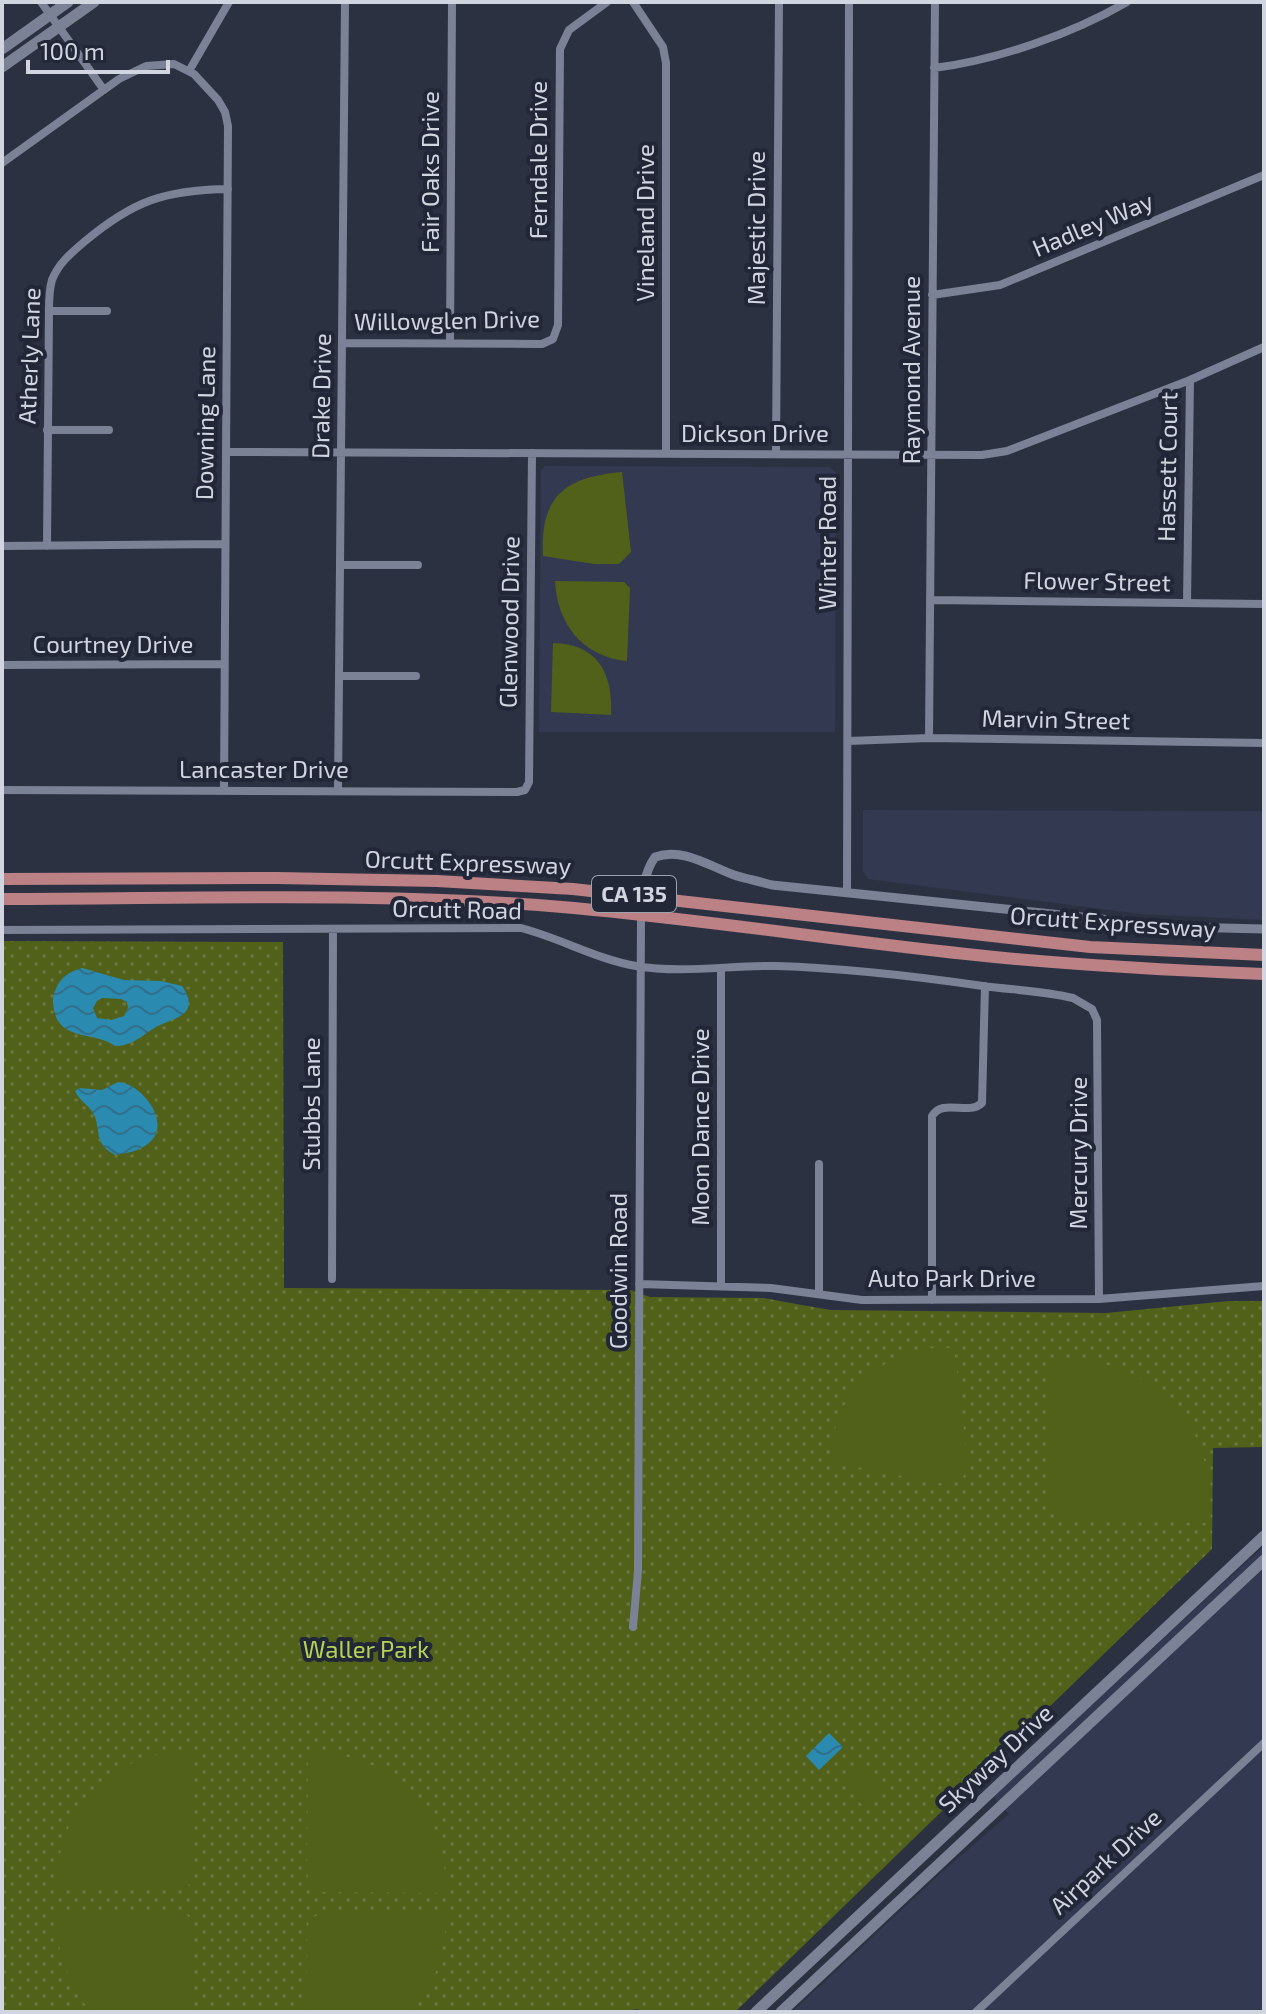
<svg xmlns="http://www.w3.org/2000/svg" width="1266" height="2014" font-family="'Exo 2',sans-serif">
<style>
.built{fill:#333950}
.grass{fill:url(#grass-dots)}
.garden{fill:#51611a}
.water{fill:url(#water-waves);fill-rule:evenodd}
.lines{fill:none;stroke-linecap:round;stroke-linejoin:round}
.minor{stroke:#7b8296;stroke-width:8}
.tertiary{stroke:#7b8296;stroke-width:9}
.secondary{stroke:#7b8296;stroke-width:11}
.trunk{stroke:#bb8185;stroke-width:12}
.labels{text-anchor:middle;stroke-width:8;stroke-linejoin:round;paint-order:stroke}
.shield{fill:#222738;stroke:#9ca1ae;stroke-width:2}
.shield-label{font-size:22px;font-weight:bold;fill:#d1d5e0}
.street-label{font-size:24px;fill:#d1d5e0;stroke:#222738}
.park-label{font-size:24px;fill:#b6d452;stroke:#222738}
</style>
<defs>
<pattern id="grass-dots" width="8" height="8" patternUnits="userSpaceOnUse" patternTransform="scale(2)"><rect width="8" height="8" fill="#51611a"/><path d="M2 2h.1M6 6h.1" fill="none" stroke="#69773b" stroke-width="1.8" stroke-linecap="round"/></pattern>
<pattern id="water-waves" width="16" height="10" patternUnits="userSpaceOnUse" patternTransform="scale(2)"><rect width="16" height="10" fill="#2a8ab0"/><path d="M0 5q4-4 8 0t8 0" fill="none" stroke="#31708a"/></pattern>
</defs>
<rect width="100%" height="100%" fill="#2c3142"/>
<path class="built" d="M545,466L830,467L836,473L835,732H539L541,470Z
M863,810L1264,811V920L1141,914L868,879L863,871Z
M1264,1546V2012H792L941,1873L1009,1814L992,1795Z"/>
<path class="grass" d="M2,941L283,942L284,1288L630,1290L650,1297L763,1298L830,1310L1106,1313L1229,1301H1264V1447L1213,1448L1212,1549L735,2012H641L638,2009L620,2012H2Z"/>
<path class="garden" d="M622,472L631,552L619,564H594L543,556C540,496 565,477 622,472Z
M555,581L624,582L630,588L627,661C583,657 557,624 555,581Z
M553,643C598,644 613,673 611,715L551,712Z
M932,1348H954L968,1464C965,1479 958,1484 944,1484L830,1462C834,1397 868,1360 932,1348Z
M1069,1358C1166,1368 1215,1427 1210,1523L1067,1519C1053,1518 1049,1510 1047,1496V1360Z
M193,1751V1881L183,1890L57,1889C56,1807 111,1751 193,1751Z
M308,1752C394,1754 447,1807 446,1893L320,1892C309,1887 308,1881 307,1870Z
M857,1764L883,1792L865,1808L840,1780Z
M56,1911H176C189,1915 192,1917 193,1931L192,2012H92C66,1984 56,1949 56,1911Z
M323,1912L446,1913C445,1951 437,1984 410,2012H306L307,1931L309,1920Z"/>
<path class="water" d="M82,968L124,980L161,981L182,986C200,1012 179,1017 160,1025C143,1033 135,1046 115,1046C96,1031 60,1042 54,1010C53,1003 52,998 55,991C60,977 69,972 82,968ZM102,998L121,999L127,1002L128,1008L124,1016L111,1020L97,1018L93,1008L97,1001Z
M118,1082C141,1083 172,1122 150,1142C141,1151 127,1153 115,1155C94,1143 101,1134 95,1117C91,1106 79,1101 75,1091L79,1088L102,1090Z
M829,1733L843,1747L819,1770L806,1756Z"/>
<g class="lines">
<path class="minor" d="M41,2L104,90
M633,2L663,47L666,63V453
M934,68C997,60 1072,34 1127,2
M189,71L229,2
M2,163L119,79L146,66L174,64L194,74L218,100L225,112L228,126L224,791
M932,295L1000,285L1264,175
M49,311H107
M342,343L542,344L553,339L558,325L560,49L569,30L607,2
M450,343L452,2
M47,430H109
M226,452L982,455L1007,451L1190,380L1264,347
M776,454L779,2
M2,546L224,544
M47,546L49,311C49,301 49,290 52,280C58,264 71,253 84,242C133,201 164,190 228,189
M340,565H418
M930,600L1264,604
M1187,603L1190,380
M2,665L224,664
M339,676H416
M929,738L935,2
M848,741L929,738L1264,743
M2,790L517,792L525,790L529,782L532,453
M338,790L345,2
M847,892L849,2
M2,930L521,928C560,938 596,959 636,966C683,974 730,965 776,966C846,968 914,976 983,986C1013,990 1044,991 1073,998L1092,1009L1097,1020L1099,1299
M332,1279L333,929
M639,1284L771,1288L862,1300L1099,1299L1264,1286
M721,1285V968
M819,1294V1164
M932,1300V1116C943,1098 968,1116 982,1103L985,986
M633,1627L638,1571L641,916
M976,2012L1264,1743"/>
<path class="tertiary" d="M641,916C642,896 643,874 655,857C683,847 709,866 734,875C746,879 759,881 772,885L1179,927L1264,929"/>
<path class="secondary" d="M2,49L68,2
M2,67L94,2
M756,2012L1264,1536
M781,2012L1264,1560"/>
<path class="trunk" d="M2,879L277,878L437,881L573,889L1090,947L1264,955
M2,899C192,899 384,891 574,908C705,920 835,940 966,954C1065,965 1164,970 1264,974"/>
</g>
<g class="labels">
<rect class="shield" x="592" y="876" width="84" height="36" rx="6"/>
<g class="shield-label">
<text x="634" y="902">CA 135</text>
</g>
<g class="street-label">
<text transform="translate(539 160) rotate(-90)" y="8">Ferndale Drive</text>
<text transform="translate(431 172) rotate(-90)" y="8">Fair Oaks Drive</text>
<text transform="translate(646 223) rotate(-90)" y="8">Vineland Drive</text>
<text transform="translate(1093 225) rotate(-23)" y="8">Hadley Way</text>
<text transform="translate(757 228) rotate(-90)" y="8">Majestic Drive</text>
<text transform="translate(447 321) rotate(-1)" y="8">Willowglen Drive</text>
<text transform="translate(30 356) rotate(-88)" y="8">Atherly Lane</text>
<text transform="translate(912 370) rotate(-90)" y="8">Raymond Avenue</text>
<text transform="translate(322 396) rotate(-89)" y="8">Drake Drive</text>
<text transform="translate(206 423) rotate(-89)" y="8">Downing Lane</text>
<text x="755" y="442">Dickson Drive</text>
<text transform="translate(1168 467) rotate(-89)" y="8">Hassett Court</text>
<text transform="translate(828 543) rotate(-90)" y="8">Winter Road</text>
<text transform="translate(1097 582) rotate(1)" y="8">Flower Street</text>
<text transform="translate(510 622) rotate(-89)" y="8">Glenwood Drive</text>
<text x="113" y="653">Courtney Drive</text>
<text transform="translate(1056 720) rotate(1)" y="8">Marvin Street</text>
<text x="264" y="778">Lancaster Drive</text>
<text transform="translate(468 863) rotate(2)" y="8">Orcutt Expressway</text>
<text transform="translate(457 910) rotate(1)" y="8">Orcutt Road</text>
<text transform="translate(1113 923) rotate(4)" y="8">Orcutt Expressway</text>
<text transform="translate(312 1104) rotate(-90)" y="8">Stubbs Lane</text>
<text transform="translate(701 1127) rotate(-90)" y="8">Moon Dance Drive</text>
<text transform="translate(1079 1153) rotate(-90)" y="8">Mercury Drive</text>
<text transform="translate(619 1271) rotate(-90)" y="8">Goodwin Road</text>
<text x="952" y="1287">Auto Park Drive</text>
<text transform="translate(996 1759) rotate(-43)" y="8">Skyway Drive</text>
<text transform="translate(1106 1862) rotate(-43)" y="8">Airpark Drive</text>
</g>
<g class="park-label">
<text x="366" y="1658">Waller Park</text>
</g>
</g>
<rect width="1266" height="2014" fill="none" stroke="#d1d5e0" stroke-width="8"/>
<path d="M28 60v12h140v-12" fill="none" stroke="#d1d5e0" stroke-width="4"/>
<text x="40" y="60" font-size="24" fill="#d1d5e0" stroke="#222738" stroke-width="6" paint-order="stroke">100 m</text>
</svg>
